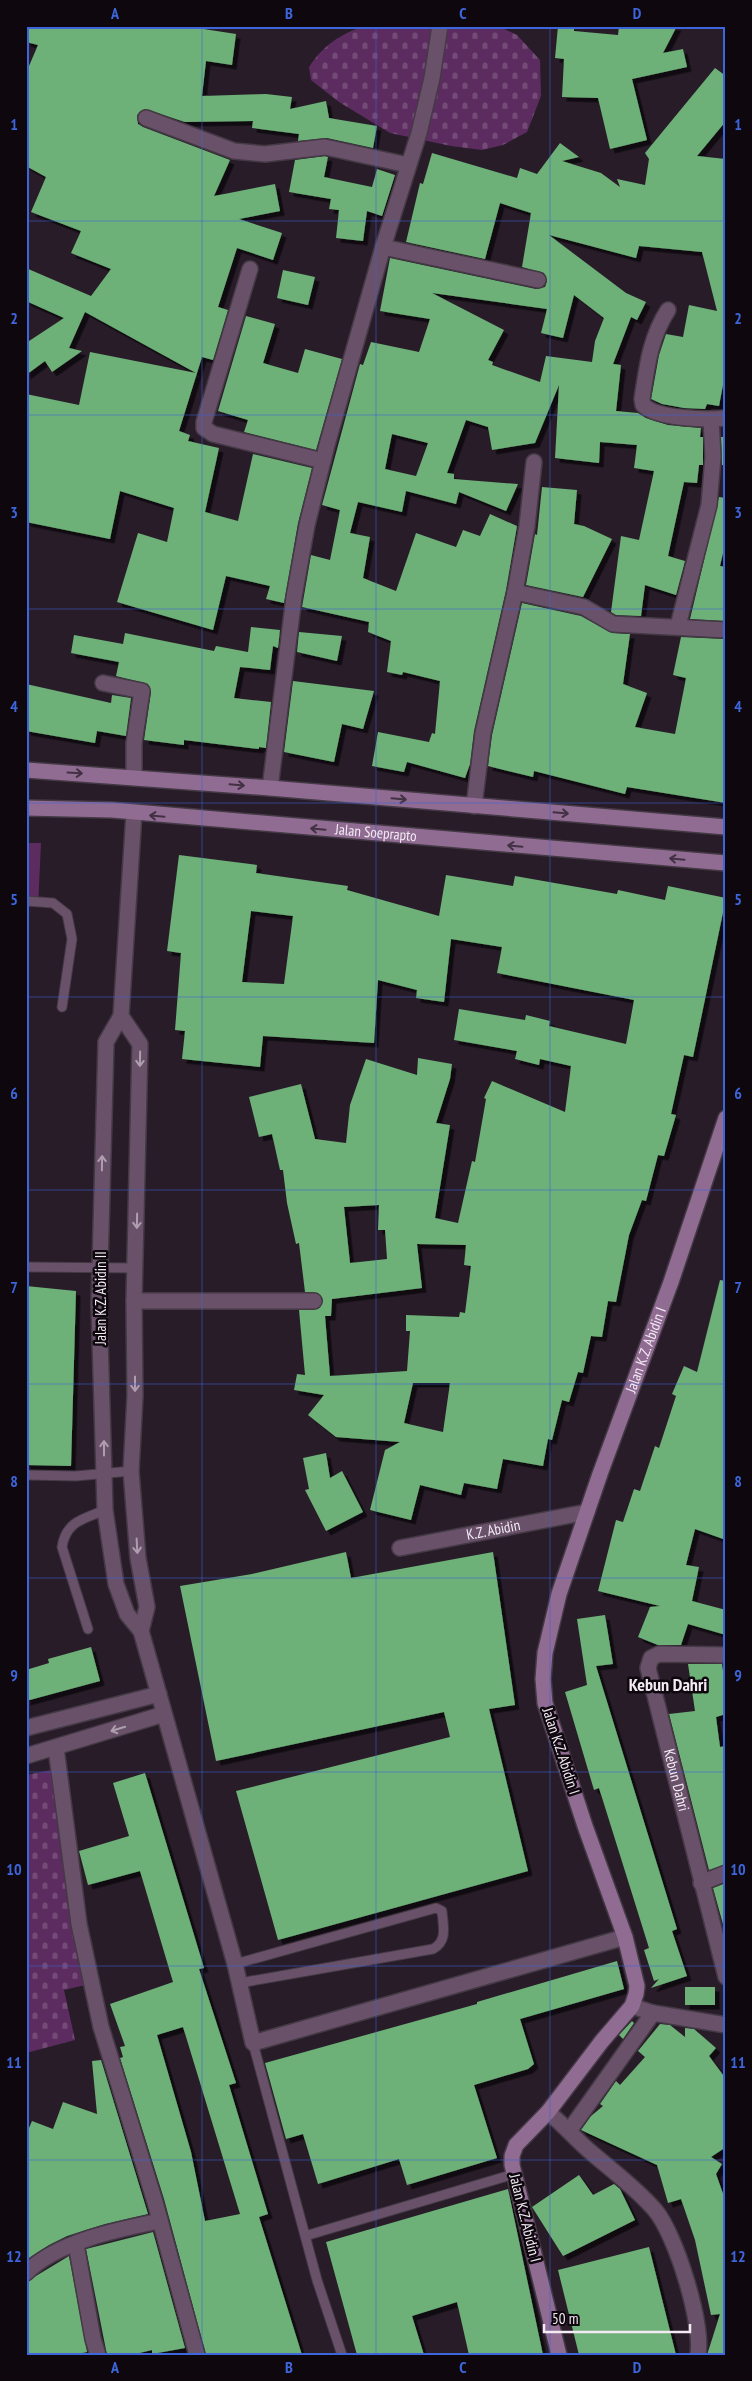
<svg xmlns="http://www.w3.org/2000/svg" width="752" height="2381" font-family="'PT Sans Narrow',sans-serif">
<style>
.green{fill:#5c2c60}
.cemetery{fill:url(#cemetery-stones)}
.building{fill:#6db078;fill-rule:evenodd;filter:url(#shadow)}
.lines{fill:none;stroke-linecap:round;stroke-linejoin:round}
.lane-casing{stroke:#443945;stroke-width:11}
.street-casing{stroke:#443945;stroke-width:18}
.secondary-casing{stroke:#443945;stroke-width:18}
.lane{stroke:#685169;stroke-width:9}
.street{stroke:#685169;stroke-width:15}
.secondary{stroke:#906c93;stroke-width:15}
.oneway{stroke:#423043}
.oneway2{stroke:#ae9eae}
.grid{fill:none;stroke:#3d65dc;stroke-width:1;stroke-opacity:0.55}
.labels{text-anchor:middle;stroke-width:5;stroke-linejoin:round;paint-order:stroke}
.street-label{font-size:15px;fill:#f3eaf4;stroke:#0e080e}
.quarter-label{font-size:18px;font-weight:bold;fill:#f3eaf4;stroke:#0e080e}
.neatline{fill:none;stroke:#3d65dc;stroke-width:2}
.grid-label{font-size:16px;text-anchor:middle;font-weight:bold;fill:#3d65dc}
</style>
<defs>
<pattern id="cemetery-stones" width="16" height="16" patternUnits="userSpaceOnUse" patternTransform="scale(1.25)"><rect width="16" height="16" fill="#5c2c60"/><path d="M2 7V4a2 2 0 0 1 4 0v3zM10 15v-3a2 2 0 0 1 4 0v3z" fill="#744b77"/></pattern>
<filter id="shadow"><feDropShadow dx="4.5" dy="4.5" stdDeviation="0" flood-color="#0009"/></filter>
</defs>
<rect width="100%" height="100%" fill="#281c29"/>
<path class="green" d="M26,843H41L38,907H26Z"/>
<path class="cemetery" d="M364,26H498L517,35L540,60L541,96L527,132L503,145L482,150L451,146L390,133L339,102L311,80L309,67C324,45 339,35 364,26Z
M51,1770L85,1985L64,1990L75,2040L26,2053V1775Z"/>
<path class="building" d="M26,26H184L236,34L232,65L206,61L202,96L266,94L292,97L290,109L326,101L329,118L377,126L373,148L327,138L298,141L299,134L252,128L253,121L185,122L145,109L137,115L138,124L143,127L230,160L214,196L275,184L280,211L239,219L282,233L273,260L237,248L218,307L228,310L213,360L202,357L179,431L190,435L188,441L219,448L205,512L238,521L253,454L312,468L298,523L284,603L266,599L270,586L226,576L213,630L117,602L138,533L167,542L174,508L120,491L110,539L26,522V394L79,405L90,352L196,373L85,312L69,348L82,351L52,372L45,361L26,375V343L64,318L26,301V268L91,296L111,269L71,253L81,231L31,212L46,177L26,166V73L38,45L26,42Z
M558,26H574V31L618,35L619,26H677L663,53L683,49L687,67L632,79L647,140L610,149L598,98L562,97L564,59L555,58Z
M715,68L726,76V121L697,156L726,159V369L719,406L707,404L705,409L684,408L662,404L651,399L659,355L666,334L683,337L689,305L717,311L702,252L639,246L636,258L549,235L626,293L646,302L637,320L631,317L613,364L621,365L616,411L638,413L646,418L668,425L701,428L700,437H703V465H699L697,483L684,482L668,556L685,561L676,595L645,585L641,616L616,615L611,612L621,536L639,540L654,471L634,468L637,445L600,442L599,463L555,458L559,385L535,443L492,450L488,427L466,420L447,473L454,474V479L518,484L506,511L459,492L456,504L406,491L402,512L358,502L350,533L370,537L363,578L396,591L416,533L456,547L463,530L480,536L490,514L517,526L506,590L474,731L470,764L465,778L407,762L404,772L372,766L378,732L429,742L432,733L435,734L440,681L403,672L402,675L387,672L391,641L368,632L369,622L302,607L311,555L330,560L340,510L322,505L360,364L363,365L371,342L419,352L430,319L380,311L390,258L536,289L545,287L547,281L544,273L522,267L531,213L500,203L485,259L406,242L420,183L423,184L432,153L517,178L520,168L537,174L560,143L579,157L562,161L601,173L620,187L617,179L645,185L649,159L645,153ZM432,293L547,309L541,333L563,338L574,295L604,318L595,341L592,362L546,356L540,382L492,365L493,362L488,360L504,330ZM392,434L428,443L416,476L385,469Z
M325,156L328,157L324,177L372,187L377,169L395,175L382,216L367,211L363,241L336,238L339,210L329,209L331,199L289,192L295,160Z
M283,270L315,277L308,305L277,298Z
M246,316L275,324L263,363L298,373L305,349L342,359L316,450L244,432L248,420L218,411Z
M721,437H726V465H722Z
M542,487L577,490L574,524L584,526L612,539L583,597L526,585L535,534L537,535Z
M719,497L726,498V540L720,566L726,567V621L690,619Z
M522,603L581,616L612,633L630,634L623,684L647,693L635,727L675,734L686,678L673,675L681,637L726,639V803L627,787L625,794L534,771L533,777L488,766L492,735Z
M251,627L280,630L278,648L273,646L270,670L240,667L234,698L271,702L266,748L259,747V749L184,740V745L144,740L151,692L148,684L116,676L119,662L71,653L74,635L123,644L125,633L214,651L216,646L248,652Z
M299,632L342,636L337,661L297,652Z
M293,681L374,691L363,729L342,724L334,762L284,752Z
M26,684L111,703L112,695L131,698L126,736L97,731L95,743L26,731Z
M179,855L257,865L256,873L348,886L347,890L439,916L446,875L513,886L515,876L617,894L618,890L665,900L668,886L726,898L693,1057L684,1055L671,1114L676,1115L664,1156L658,1155L646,1201L642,1200L629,1235L616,1302L608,1301L602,1337L591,1336L583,1373L578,1372L569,1402L562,1400L552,1440L548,1439L543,1466L503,1459L497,1489L464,1483L461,1495L420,1485L411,1520L370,1510L385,1450L400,1442L336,1437L308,1415L324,1395L294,1390L297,1374L305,1375L299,1310L318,1309L323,1301L318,1293L305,1292L299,1243L296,1244L287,1203L283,1170H280L272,1134L259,1137L249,1097L301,1084L315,1139L346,1143L350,1105L366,1059L417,1075L418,1058L452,1064L450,1079L436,1123L450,1125L435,1218L458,1223L472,1161L475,1162L486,1099L484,1098L492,1081L565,1112L571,1066L540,1059L539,1065L515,1059L517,1051L454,1040L459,1009L525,1020L526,1015L550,1021L549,1026L626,1044L634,1000L497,973L502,947L451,939L444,1002L416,998L417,990L378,980L374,1043L263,1036L260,1067L182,1059L185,1031L175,1030L181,953L167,951ZM251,911L293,916L284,984L242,982ZM379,1205L378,1230H385L387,1259L350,1263L344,1207ZM417,1244L466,1245L464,1265L471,1266L465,1313L460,1312L459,1317L406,1315V1331H410L407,1371L330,1376L325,1316H331L332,1299L422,1288ZM413,1383H450L443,1432L404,1423Z
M720,1280L726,1281V1540L695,1529L686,1565L699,1567L692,1601L726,1610V1635L688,1624L681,1645H658L638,1637L650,1607L660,1606L598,1591L616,1520L623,1522L634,1489L640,1491L655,1446L659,1448L676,1396L672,1394L684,1366L697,1372Z
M26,1286L76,1291L71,1466L26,1465Z
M326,1453L330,1478L342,1471L363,1512L326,1531L305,1490L309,1489L303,1458Z
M346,1552L351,1578L493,1552L515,1705L489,1709L528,1871L278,1940L236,1791L450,1737L444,1712L216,1761L180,1586L252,1574Z
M605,1615L613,1664L596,1666L677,1929L672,1931L687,1976L651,1988L659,1979L654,1981L644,1950L649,1948L599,1788L594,1790L565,1692L587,1685L577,1619Z
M91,1647L100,1681L26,1701V1670L49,1663L48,1659Z
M688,1664H722L726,1692V1714L716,1717L720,1747L726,1746V1864L709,1870L669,1714L695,1711Z
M145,1773L204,1968L199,1969L236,2083L229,2085L268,2214L259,2217L302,2355H206L164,2199L120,2058L123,2057L120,2047L125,2046L110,2004L173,1982L140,1871L88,1885L79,1851L129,1836L113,1783ZM183,2027L240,2214L205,2221L191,2152L157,2035Z
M726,1883V1935L713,1888Z
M617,1961L624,1989L520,2019L534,2064L528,2069L474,2085L497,2158L407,2185L399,2159L318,2184L303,2134L286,2139L265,2063L477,2004V2002Z
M685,1987H715V2005H685Z
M632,2021L634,2023L623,2039L619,2035Z
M660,2024L670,2025L685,2037V2028L694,2029L716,2048L709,2056L726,2079V2147L711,2157L722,2164L716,2174L726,2202V2355H707L720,2314L711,2315L695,2240L681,2199L668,2203L657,2165L581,2130L591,2116L603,2106L600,2104L616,2081L620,2085L645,2057L638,2051Z
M101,2060L148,2214L105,2224L67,2236L49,2245L26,2260V2135L32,2121L53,2129L63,2102L97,2114L92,2061Z
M579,2175L593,2195L614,2184L620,2189L635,2220L563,2256L532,2207Z
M508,2189L543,2355H469L457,2302L412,2316L424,2355H357L326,2242Z
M153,2232L185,2348L152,2354V2350L131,2355H107L86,2249Z
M649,2247L676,2355H579L558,2270Z
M69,2256L87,2352L72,2355H26V2282Z"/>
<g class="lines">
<defs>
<path id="lane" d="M26,901L53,903L67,914L72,939L62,1007
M26,1267L136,1268
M26,1475L76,1476L131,1471
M88,1629L62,1547C66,1521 84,1519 105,1510
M235,1964L436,1908L442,1911C443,1926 448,1941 433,1949L240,1983
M253,2043L317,2280L342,2355
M305,2236L514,2174"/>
<g id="street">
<path d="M146,118L234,151L265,154L325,147L408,165"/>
<path d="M383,247L538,280"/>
<path d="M250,269L204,422V428L213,434L323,461"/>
<path d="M668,310C650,338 647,367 642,399L643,405C657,419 707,420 726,418"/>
<path d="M515,592L584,607L613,624L726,630"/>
<path d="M678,626L709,505L713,457L711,419"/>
<path d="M103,683L142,691L134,743V777"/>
<path d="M270,788L294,597L307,525L327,445L383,247L419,133L432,78L440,26"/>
<path d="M474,806L483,733L515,592L527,526L534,462"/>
<path d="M134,813L121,1016L140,1044L134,1301L135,1396L131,1471L138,1558L147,1607L141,1631"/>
<path d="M121,1016L106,1042L99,1304L105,1510L116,1584L127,1614L141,1631L235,1964L253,2043L625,1937"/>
<path d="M134,1301H314"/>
<path id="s1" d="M400,1548L587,1512"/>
<path id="s2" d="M726,1655L659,1654L651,1658L648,1668L726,1977"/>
<path d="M26,1728L159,1694"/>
<path d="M56,1748L79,1924L101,2027L155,2202L197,2355"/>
<path d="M26,1756L164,1714"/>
<path d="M701,1883L726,1873"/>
<path d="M632,2006L653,2013L726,2025"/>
<path d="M548,2112C564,2125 577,2141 593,2154C614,2172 637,2189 655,2210C676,2235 703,2323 698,2355"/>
<path d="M569,2131L653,2013"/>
<path d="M76,2244L93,2339L98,2355"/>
<path d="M26,2273C56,2242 119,2229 160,2221"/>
</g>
<g id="secondary">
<path d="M26,770L270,788L726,827"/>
<path id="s3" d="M26,808L112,810L726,863"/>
<path id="s4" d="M559,2355L512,2165V2156L516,2145L548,2112L602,2041L632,2006L636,1994L637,1986L625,1937L585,1826L545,1703L543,1679L545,1653L559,1594L600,1474L671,1282L726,1118"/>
</g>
</defs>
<use href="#lane" class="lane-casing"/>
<use href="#street" class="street-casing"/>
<use href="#secondary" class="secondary-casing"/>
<use href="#lane" class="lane"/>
<use href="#street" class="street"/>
<use href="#secondary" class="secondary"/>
</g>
<defs><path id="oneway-shaft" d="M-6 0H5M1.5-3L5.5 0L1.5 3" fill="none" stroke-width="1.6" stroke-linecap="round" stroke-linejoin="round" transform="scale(1.25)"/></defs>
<g class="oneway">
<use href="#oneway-shaft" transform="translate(75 773) rotate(3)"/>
<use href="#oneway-shaft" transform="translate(237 785) rotate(5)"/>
<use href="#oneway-shaft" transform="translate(399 799) rotate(5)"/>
<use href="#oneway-shaft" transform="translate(561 813) rotate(5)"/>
<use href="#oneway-shaft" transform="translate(157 816) rotate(-175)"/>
<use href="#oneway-shaft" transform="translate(318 829) rotate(-175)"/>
<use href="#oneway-shaft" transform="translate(515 846) rotate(-175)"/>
<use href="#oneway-shaft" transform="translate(677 859) rotate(-175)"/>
</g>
<g class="oneway2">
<use href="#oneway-shaft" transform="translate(140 1059) rotate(91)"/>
<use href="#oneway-shaft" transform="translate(102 1163) rotate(-89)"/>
<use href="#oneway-shaft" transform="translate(137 1221) rotate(91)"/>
<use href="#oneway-shaft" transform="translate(135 1384) rotate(90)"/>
<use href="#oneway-shaft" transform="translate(104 1448) rotate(-90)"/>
<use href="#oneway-shaft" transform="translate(137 1546) rotate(87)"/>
<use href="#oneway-shaft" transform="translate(118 1729) rotate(163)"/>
</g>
<path class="grid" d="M202,26V2355M376,26V2355M550,26V2355M26,221H726M26,415H726M26,609H726M26,803H726M26,997H726M26,1190H726M26,1384H726M26,1578H726M26,1772H726M26,1966H726M26,2160H726"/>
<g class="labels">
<g class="street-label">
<text dy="5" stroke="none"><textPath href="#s3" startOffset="351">Jalan Soeprapto</textPath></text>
<text transform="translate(101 1298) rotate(-90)" y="5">Jalan K.Z. Abidin II</text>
<text dy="5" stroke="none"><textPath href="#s4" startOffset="1086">Jalan K.Z. Abidin I</textPath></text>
<text dy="5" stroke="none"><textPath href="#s1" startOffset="95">K.Z. Abidin</textPath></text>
<text transform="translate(561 1751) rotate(72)" y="5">Jalan K.Z. Abidin I</text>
<text dy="5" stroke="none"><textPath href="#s2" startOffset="202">Kebun Dahri</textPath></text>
<text transform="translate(525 2218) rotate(76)" y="5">Jalan K.Z. Abidin I</text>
</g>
<g class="quarter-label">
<text x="668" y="1691">Kebun Dahri</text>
</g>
</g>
<rect width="752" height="2381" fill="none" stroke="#0e080e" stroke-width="55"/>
<path d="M544 2324v8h146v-8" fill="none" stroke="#f3eaf4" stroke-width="2.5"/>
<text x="552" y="2324" font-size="15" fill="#f3eaf4" stroke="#0e080e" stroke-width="4" paint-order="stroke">50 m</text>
<rect x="28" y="28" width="696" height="2326" class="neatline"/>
<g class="grid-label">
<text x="115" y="19">A</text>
<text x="289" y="19">B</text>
<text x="463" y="19">C</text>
<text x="637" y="19">D</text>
<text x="14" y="130">1</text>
<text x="738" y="130">1</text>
<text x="14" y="324">2</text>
<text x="738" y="324">2</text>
<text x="14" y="518">3</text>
<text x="738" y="518">3</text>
<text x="14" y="712">4</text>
<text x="738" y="712">4</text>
<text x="14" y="905">5</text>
<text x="738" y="905">5</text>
<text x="14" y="1099">6</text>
<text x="738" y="1099">6</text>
<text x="14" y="1293">7</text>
<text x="738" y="1293">7</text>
<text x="14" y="1487">8</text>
<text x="738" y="1487">8</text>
<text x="14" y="1681">9</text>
<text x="738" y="1681">9</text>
<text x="14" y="1875">10</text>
<text x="738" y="1875">10</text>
<text x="14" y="2068">11</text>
<text x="738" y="2068">11</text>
<text x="14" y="2262">12</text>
<text x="738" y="2262">12</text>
<text x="115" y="2373">A</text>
<text x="289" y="2373">B</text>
<text x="463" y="2373">C</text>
<text x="637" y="2373">D</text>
</g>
</svg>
